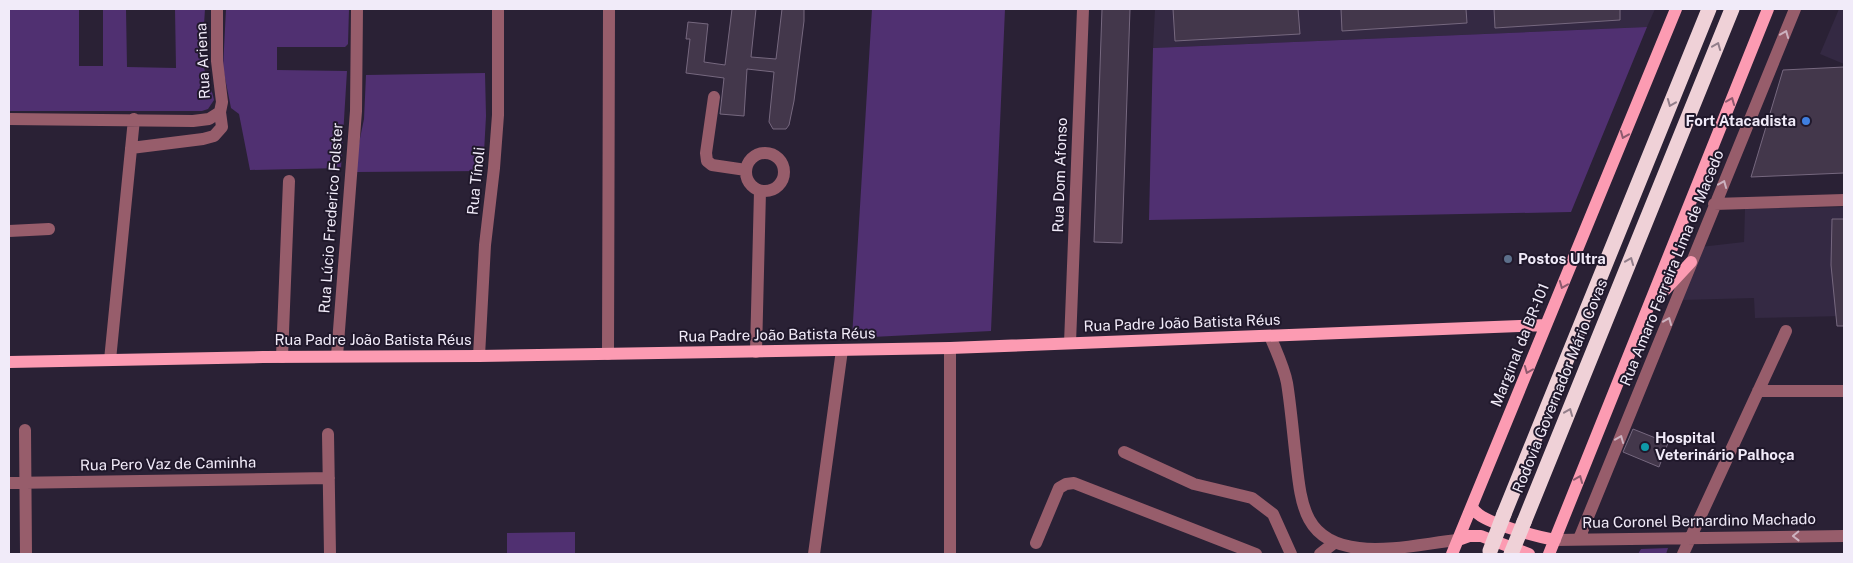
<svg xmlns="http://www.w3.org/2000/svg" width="1853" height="563" font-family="'Public Sans',sans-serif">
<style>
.built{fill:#342943}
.green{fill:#503071}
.building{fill:#43374b;stroke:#76687f}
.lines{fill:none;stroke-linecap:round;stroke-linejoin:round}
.minor{stroke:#975d6b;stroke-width:12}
.major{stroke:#fc9bb2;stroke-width:12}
.highway{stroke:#efd1d7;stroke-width:15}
.highway-bridge{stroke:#efd1d7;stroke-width:15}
.oneway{stroke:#cdb2c0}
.oneway2{stroke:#927e8a}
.oneway3{stroke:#8e5a6e}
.shop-dot{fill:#3f7fe0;stroke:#20182b;stroke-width:2}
.service-dot{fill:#5c6f8a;stroke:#20182b;stroke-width:2}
.culture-dot{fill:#0f9aa8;stroke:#20182b;stroke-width:2}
.labels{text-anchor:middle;stroke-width:4;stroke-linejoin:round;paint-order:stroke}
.street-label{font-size:15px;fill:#f1ebf9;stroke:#20182b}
.poi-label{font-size:15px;font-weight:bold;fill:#f1ebf9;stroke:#20182b;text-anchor:start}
</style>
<rect width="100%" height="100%" fill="#2a2135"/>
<path class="built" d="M1155,9H1655L1647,27L1153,48Z
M1839,9H1844V64L1820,54Z
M1844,207V316L1755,318L1754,298L1682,300L1700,247L1744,242L1745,209Z"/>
<path class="green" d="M9,9H79V66H103V9H126L127,67L176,68L175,9H205C204,27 202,47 204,66C205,78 212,88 214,100L208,109L202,111H9Z
M226,9H349L348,44L345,47H277V70L347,71L341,168L250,170L239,114L231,108L223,68Z
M872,9H1005L991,331L852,338Z
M1647,27L1571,212L1149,220L1153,48Z
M485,73L486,116L483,171L356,172L358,148L364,119L366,75Z
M575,532V554H507V533Z
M1668,548L1666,554H1638L1641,549Z"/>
<path class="building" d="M732,9H756L751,57L776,59L782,9H804V21L794,101L789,125L786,129H773L769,122L774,72L747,69L744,116L720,114L724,78L686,73L690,39H686L688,22L708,24L704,62L725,65Z
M1102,9H1130L1122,243L1094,242Z
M1173,9H1298L1300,34L1175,41Z
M1341,9H1466L1467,23L1342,31Z
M1494,9H1620V20L1495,28Z
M1844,67V173L1751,177L1783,70Z
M1832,219H1844V326H1837L1831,265Z
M1633,429L1668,443L1659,467L1623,452Z"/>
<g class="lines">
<path class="minor" d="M714,97L706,153L707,161L712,165L746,170
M9,119L193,121L209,119L220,112
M131,148L203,139L214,136L222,127L220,112L222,102L217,61V9
M746 172a19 19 0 1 1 38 0a19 19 0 1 1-38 0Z
M1714,204L1844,200
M9,231L49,229
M1270,336C1276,351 1284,367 1287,383C1291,408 1293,434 1296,459C1301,505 1304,542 1359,548C1388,552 1428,543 1458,540
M1070,343L1083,9
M950,348V554
M756,352L760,191
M608,354L609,9
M337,356L356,111L357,9
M479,356L485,245L494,168L498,115V9
M282,357L289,181
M110,360L134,119
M1758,391H1844
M25,430L26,554
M328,434L330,554
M1124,452L1194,484L1252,498L1273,514L1291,554
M9,483L329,478
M1579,539L1795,9
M1555,540L1844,536
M1036,543L1059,488L1066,484L1074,483L1256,554
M814,554L842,350
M1320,554L1334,543
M1683,554L1786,331"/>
<path class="major" d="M1652,304L1691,262
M9,362L263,357L479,356L950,348L1546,325
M1472,506C1473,508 1474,511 1476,512C1487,524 1539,537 1555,540
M1458,540L1469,536H1481L1529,554
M1452,554L1676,9
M1549,554L1768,9"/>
<path class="highway" d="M1504,514L1709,9
M1524,522L1732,9"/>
<path class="highway-bridge" d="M1490,551L1504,514
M1511,554L1524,522"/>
</g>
<defs><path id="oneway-chevron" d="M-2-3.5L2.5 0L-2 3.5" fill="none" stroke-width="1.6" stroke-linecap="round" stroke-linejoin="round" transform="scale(1.25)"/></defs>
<g class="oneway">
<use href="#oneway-chevron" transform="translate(1785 34) rotate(-68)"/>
<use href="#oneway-chevron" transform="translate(1723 184) rotate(-68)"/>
<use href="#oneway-chevron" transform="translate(1668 321) rotate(-68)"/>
<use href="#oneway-chevron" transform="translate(1620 439) rotate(-68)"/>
<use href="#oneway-chevron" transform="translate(1796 536) rotate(179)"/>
</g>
<g class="oneway2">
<use href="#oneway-chevron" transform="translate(1717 46) rotate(-68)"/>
<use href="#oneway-chevron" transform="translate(1671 103) rotate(112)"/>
<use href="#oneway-chevron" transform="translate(1630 261) rotate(-68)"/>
<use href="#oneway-chevron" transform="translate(1569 412) rotate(-68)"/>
</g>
<g class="oneway3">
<use href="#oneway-chevron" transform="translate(1731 101) rotate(-68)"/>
<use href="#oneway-chevron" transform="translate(1624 135) rotate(112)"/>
<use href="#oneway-chevron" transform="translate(1563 285) rotate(112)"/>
<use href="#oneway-chevron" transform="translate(1528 370) rotate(112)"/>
<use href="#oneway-chevron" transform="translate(1579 479) rotate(-68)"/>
</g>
<circle class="shop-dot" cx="1806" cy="121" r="5"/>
<circle class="service-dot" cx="1508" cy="259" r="5"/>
<circle class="culture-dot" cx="1645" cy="447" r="5"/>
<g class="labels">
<g class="street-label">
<text transform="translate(203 61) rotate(-93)" y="5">Rua Ariena</text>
<text transform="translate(1060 175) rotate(-88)" y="5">Rua Dom Afonso</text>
<text transform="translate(476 181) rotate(-84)" y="5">Rua Tínoli</text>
<text transform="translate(331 218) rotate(-86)" y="5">Rua Lúcio Frederico Folster</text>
<text transform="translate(1672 268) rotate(-68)" y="5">Rua Amaro Ferreira Lima de Macedo</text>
<text transform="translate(1182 323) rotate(-2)" y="5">Rua Padre João Batista Réus</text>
<text transform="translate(777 335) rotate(-1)" y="5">Rua Padre João Batista Réus</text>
<text x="373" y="345">Rua Padre João Batista Réus</text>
<text transform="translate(1520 345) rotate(-68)" y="5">Marginal da BR-101</text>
<text transform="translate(1560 386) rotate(-68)" y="5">Rodovia Governador Mário Covas</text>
<text transform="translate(168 464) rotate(-1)" y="5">Rua Pero Vaz de Caminha</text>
<text transform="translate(1699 521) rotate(-1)" y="5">Rua Coronel Bernardino Machado</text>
</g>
<g class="poi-label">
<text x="1796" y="126" text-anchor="end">Fort Atacadista</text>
<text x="1518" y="264">Postos Ultra</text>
<text x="1655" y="443">Hospital<tspan x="1655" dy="17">Veterinário Palhoça</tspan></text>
</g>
</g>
<rect width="1853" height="563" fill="none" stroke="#f1ebf9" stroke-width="20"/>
</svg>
